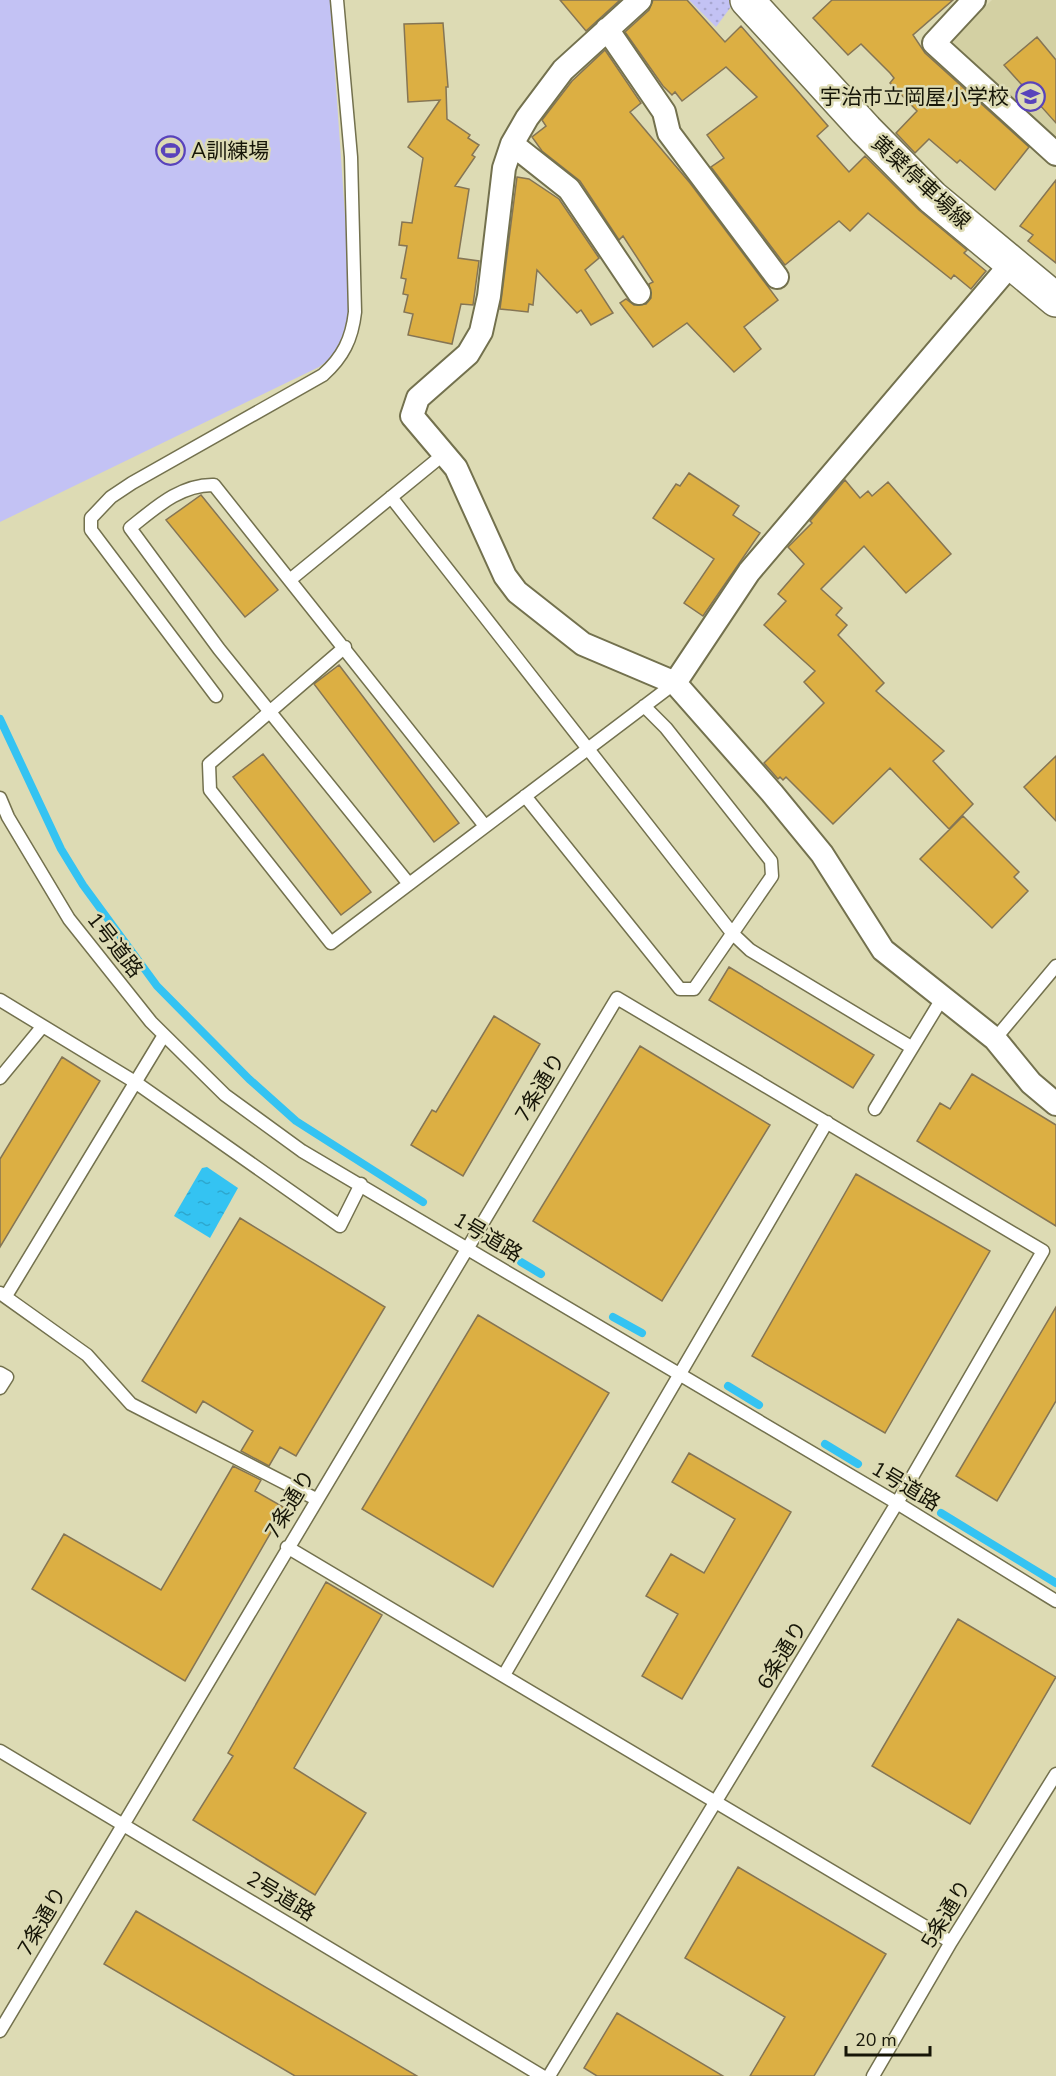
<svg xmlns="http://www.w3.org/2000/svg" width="1056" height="2076" font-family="'Nunito Sans','Noto Sans JP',sans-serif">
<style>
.built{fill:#d3d0a3}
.park{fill:url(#park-dots)}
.garden{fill:#c3c2f4}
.water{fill:url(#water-ripples)}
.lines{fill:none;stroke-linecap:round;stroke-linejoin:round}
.stream{stroke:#34c3f2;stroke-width:8}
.building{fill:#dcaf43;stroke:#857554;stroke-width:1.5}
.service-casing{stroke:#73714e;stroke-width:15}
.minor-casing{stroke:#73714e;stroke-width:26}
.secondary-casing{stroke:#73714e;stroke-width:36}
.service{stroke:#fff;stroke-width:12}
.minor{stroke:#fff;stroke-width:22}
.secondary{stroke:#fff;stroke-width:33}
.labels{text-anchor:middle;stroke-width:5;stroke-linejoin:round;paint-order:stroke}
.poi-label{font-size:21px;fill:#161507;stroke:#dddbb4;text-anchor:end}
.street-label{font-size:21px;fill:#161507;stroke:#dddbb4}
</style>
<defs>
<pattern id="park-dots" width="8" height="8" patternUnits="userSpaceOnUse" patternTransform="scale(1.5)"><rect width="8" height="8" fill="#c3c2f4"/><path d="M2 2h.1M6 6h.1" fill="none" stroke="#a7a6d0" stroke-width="1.8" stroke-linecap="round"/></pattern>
<pattern id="water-ripples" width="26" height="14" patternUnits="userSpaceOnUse" patternTransform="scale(1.5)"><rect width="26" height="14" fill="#34c3f2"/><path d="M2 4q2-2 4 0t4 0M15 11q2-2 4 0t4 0" fill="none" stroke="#2da7ce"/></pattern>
</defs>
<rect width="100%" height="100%" fill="#dddbb4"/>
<path class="built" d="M992,0H1056V146L950,49L955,35Z"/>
<path class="park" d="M689,0H736L716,27Z"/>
<path class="garden" d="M0,0H330L351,302C345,328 343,351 319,367L0,522Z"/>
<path class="water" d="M207,1167L238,1188L210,1238L174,1216L202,1168Z"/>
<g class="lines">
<path class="stream" d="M0,719L61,849L83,885L157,986L249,1079L296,1121L423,1202
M521,1262L541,1274
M613,1317L642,1333
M728,1386L759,1405
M825,1444L858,1464
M941,1513L1056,1583"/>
</g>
<path class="building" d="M560,0H620L586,31Z
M653,0H687L725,42L741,26L828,126L817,136L849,172L865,156L919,210L967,250L964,253L986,271L971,289L954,275L951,279L868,213L850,231L839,221L785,265L711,167L724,158L707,135L757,97L726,67L682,101L675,92L672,95L663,86L625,32L649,10Z
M832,0H953L913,35L925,53L1029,147L995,190L960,160L957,163L929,139L915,153L896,133L917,111L890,83L894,78L890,73L861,44L848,55L813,18Z
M443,23L448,87H446L447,119L470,135L468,138L479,145L472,155L475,157L455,186L469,189L458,258L479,261L473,305L461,304L452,344L408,335L413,314L404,312L408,295L403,294L406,279L401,278L407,246L399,245L402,222L412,223L423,158L408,147L440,100L408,102L404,24Z
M1037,37L1056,60V123L1004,65Z
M605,50L641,103L630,112L690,183L778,300L744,327L761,349L734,372L687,323L653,347L620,303L626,299L634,305L646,304L651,298L649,284L653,282L623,236L619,240L580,181L542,151L532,137L546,126L542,120L572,81Z
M517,177L529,179L559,199L599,258L585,270L613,313L591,325L581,310L577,313L537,270L533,305L529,304L528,312L500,309Z
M1056,180V263L1028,241L1033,235L1020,226Z
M689,473L739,506L733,515L760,533L703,616L684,603L714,559L653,518L676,484L680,486Z
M845,480L860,498L868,491L872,496L888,482L951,554L906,593L864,546L821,589L842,608L836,615L847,625L838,635L884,683L876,691L944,751L933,761L973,804L949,829L890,768L833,824L786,777L783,780L780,777L778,779L764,763L824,703L804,682L815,671L764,625L786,601L778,594L804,564L788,547L812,523L810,521Z
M201,495L278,590L245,617L166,520Z
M339,665L459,823L434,842L314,684Z
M263,754L371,892L341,915L233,777Z
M1056,756V821L1024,787Z
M963,816L1019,872L1014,877L1028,891L992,928L920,859Z
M729,967L874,1055L853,1088L709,1000Z
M494,1016L540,1044L463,1176L411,1145L432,1110L436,1112Z
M640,1046L770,1125L662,1301L533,1221Z
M62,1057L100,1081L0,1247V1159Z
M972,1074L1056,1125V1226L917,1141L940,1103L950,1109Z
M856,1174L990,1251L885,1433L752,1356Z
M240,1218L385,1307L296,1456L280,1447L269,1466L241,1451L253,1431L203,1401L196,1413L142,1381Z
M1056,1307V1401L997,1501L956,1476Z
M478,1315L609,1393L493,1587L362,1509Z
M689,1453L791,1512L682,1699L642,1676L678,1614L646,1596L671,1554L704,1573L735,1519L672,1482Z
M233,1466L261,1480L255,1491L285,1508L185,1681L32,1589L64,1534L161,1590Z
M326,1582L382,1615L294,1768L366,1813L315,1895L193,1820L233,1756L228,1753Z
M958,1619L1056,1677L970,1824L872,1766Z
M738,1867L886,1954L814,2076H750L785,2017L685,1958Z
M136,1911L417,2076H295L104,1964Z
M617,2013L723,2076H597L584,2068Z"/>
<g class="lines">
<defs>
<path id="service" d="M391,497L732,933L750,950L911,1047
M291,579L444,454
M345,647L209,764L210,790L331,943L675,683
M216,696L91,530V518L111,497L132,483L323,375C343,357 352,339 355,312L351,157L337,0
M525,796L680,989H694L772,876L771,861L666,728L644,706
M0,798L8,817L69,919L151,1022L225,1095L302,1151L897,1503L1056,1601
M409,884L219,649L130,528C155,508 181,484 214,485L485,826
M0,1000L135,1082L340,1226L361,1184
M995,1039L1056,966
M0,1078L42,1027
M875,1109L943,997
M0,1293L87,1355L131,1404L316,1499
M6,1296L164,1035
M0,1373L7,1377L0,1388
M287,1547L951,1942
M504,1675L827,1122
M0,1751L542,2076
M0,2031L617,998L1043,1251L897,1503L549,2076
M873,2076L951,1942L1056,1774"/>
<path id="minor" d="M640,0L563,70L527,118L512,144L504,168L489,296L481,332L468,354L418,398L412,416L456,468L505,576L517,592L583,644L675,683L772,793L822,854L883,950L995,1039L1031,1083L1056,1104
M974,0L934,43L1056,154
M607,29L664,112L669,133L777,277
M512,144L569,189L639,293
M675,683L749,572L1011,264"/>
<path id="secondary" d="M747,0L866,130L932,197L1056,300"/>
</defs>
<use href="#service" class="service-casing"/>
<use href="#minor" class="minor-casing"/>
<use href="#secondary" class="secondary-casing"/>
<use href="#service" class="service"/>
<use href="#minor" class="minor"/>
<use href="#secondary" class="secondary"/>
</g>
<defs>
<symbol id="school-ring" viewBox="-11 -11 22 22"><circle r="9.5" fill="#dddbb4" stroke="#5943bb" stroke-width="1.5"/><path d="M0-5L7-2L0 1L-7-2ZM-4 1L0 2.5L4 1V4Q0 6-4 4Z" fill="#5943bb"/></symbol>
<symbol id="stadium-ring" viewBox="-11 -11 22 22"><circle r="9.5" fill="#dddbb4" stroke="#5943bb" stroke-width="1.5"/><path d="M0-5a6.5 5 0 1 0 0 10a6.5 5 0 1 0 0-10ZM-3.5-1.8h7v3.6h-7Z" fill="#5943bb"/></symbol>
</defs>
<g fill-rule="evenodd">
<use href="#school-ring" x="1014" y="80" width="33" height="33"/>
<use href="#stadium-ring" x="154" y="134" width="33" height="33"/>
</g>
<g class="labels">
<g class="poi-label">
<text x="1009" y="104">宇治市立岡屋小学校</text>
<text x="191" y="158" text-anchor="start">A訓練場</text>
</g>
<g class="street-label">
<text transform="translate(921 182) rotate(43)" y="7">黄檗停車場線</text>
<text transform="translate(115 945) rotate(52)" y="7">1号道路</text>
<text transform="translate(540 1087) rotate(-59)" y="7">7条通り</text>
<text transform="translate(488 1237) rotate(31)" y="7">1号道路</text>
<text transform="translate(906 1486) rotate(31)" y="7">1号道路</text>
<text transform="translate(290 1504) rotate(-59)" y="7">7条通り</text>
<text transform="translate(782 1655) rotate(-59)" y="7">6条通り</text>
<text transform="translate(281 1896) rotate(31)" y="7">2号道路</text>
<text transform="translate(946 1914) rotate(-59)" y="7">5条通り</text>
<text transform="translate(42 1921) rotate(-60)" y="7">7条通り</text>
</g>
</g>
<path d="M846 2046v9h84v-9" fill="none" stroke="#161507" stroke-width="3"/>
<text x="855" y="2046" font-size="18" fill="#161507" stroke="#dddbb4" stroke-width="4.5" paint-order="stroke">20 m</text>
</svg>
